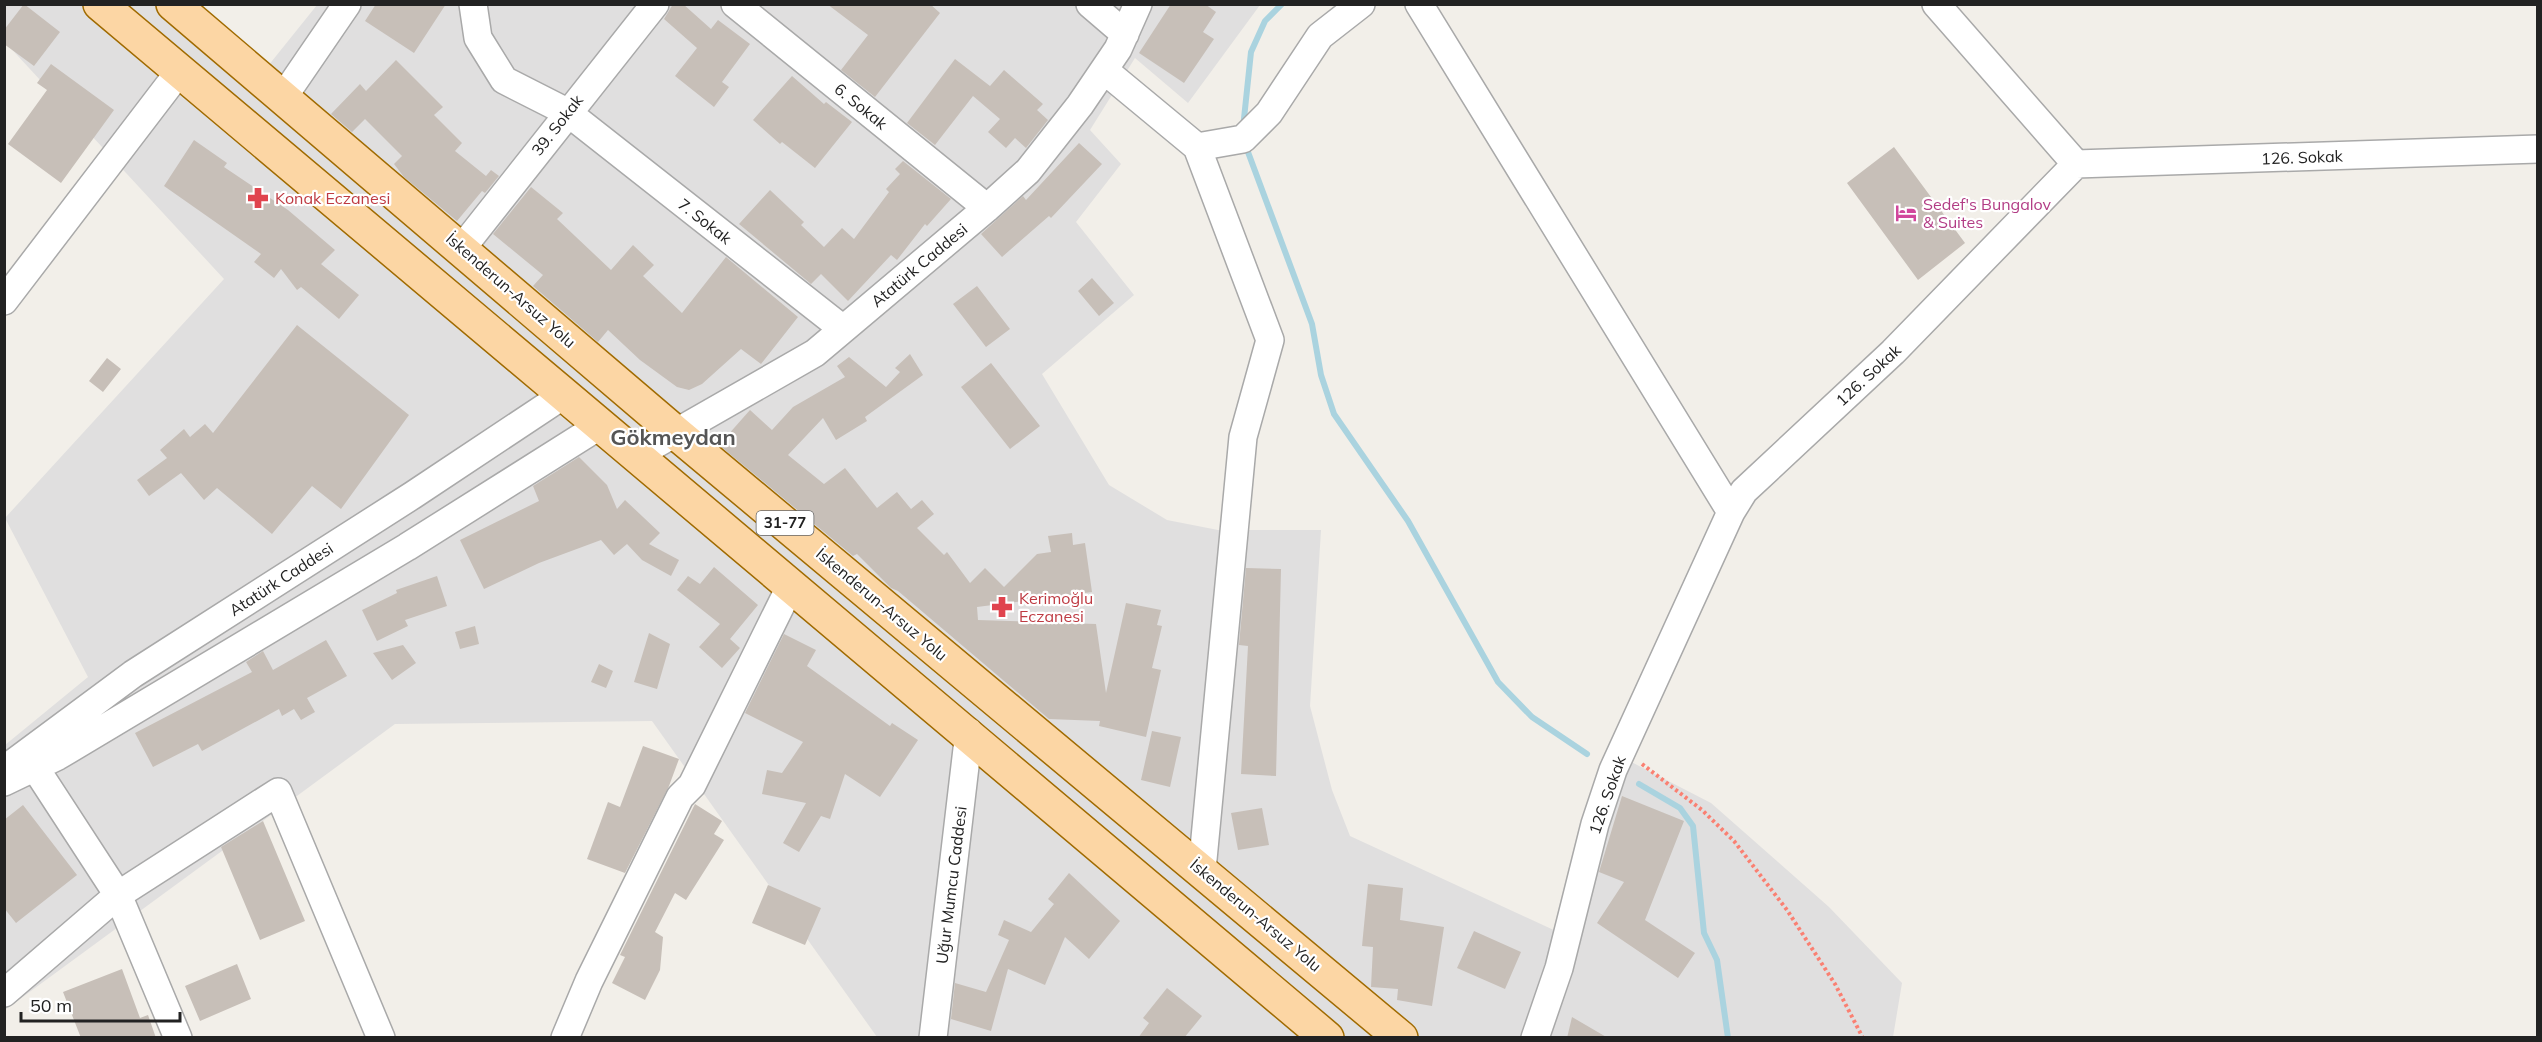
<svg xmlns="http://www.w3.org/2000/svg" width="2542" height="1042" font-family="Mulish,sans-serif">
<style>
.residential{fill:#e0dfdf}
.lines{fill:none;stroke-linecap:round;stroke-linejoin:round}
.stream{stroke:#aad3df;stroke-width:6}
.building{fill:#c7bfb8}
.minor-casing{stroke:#a9a9a9;stroke-width:30}
.major-casing{stroke:#a06b00;stroke-width:36}
.path{stroke:#fa8072;stroke-width:4;stroke-dasharray:3 3;stroke-linecap:butt}
.minor{stroke:#fff;stroke-width:27}
.major{stroke:#fcd6a4;stroke-width:33}
.labels{text-anchor:middle;stroke-width:4.5;stroke-linejoin:round;paint-order:stroke}
.shield{fill:#fff;stroke:#646464;stroke-width:1.5}
.shield-label{font-size:15px;font-weight:bold;fill:#222}
.street-label{font-size:16px;fill:#222;stroke:#fff}
.health-label{font-size:16px;fill:#be3a42;stroke:#fff;text-anchor:start}
.hotel-label{font-size:16px;fill:#b23c85;stroke:#fff;text-anchor:start}
.district-label{font-size:22px;font-weight:bold;fill:#555;stroke:#fff}
</style>
<rect width="100%" height="100%" fill="#f2efe9"/>
<path class="residential" d="M5,4L194,5L268,66L317,5H1260L1188,103L1135,58L1090,130L1121,164L1076,222L1134,295L1042,374L1109,485L1167,520L1218,530H1321L1310,706L1332,790L1350,836L1558,932L1610,751L1711,803L1829,907L1902,983L1893,1037H877L652,721L395,724L5,1010V745L88,677L5,518L224,279L5,42Z"/>
<g class="lines">
<path class="stream" d="M1243,128L1251,52L1265,21L1282,4
M1245,144L1312,324L1321,375L1334,414L1408,521L1498,682L1532,717L1587,754
M1639,784L1680,808L1693,826L1704,933L1717,960L1728,1038"/>
</g>
<path class="building" d="M24,4L60,32L34,66L4,44V30Z
M376,4H446L414,53L365,21Z
M673,4H683L711,29L718,20L750,44L722,82L729,87L714,107L675,76L697,48L664,19Z
M827,4H930L940,13L875,97L841,70L868,35Z
M1171,4H1205L1216,12L1203,32L1214,39L1184,83L1139,53Z
M955,59L990,86L1004,70L1043,104L1037,110L1048,120L1026,148L1015,138L1006,148L988,132L1000,119L973,96L935,145L907,123Z
M396,60L443,107L434,115L462,143L455,151L486,176L491,170L499,176L485,193L482,191L457,221L404,177L394,164L402,156L365,119L352,132L331,114L360,84L366,91Z
M51,64L114,110L61,183L8,144L47,90L37,83Z
M792,76L824,104L826,102L852,122L815,168L782,142L780,144L753,120Z
M194,140L227,163L224,167L288,210L335,250L321,264L359,295L339,319L301,287L297,290L281,269L274,278L254,262L261,254L164,186Z
M1079,143L1102,164L1051,218L1049,216L1002,257L981,234L1023,196L1026,200Z
M1894,147L1965,243L1918,280L1847,183Z
M903,161L951,199L927,226L925,224L897,260L891,255L848,301L821,274L811,284L739,224L770,190L804,222L801,225L824,247L842,228L854,239L889,192L886,189L900,174L895,169Z
M531,187L563,213L557,219L611,270L633,245L654,265L643,276L682,313L726,257L798,317L761,364L741,349L702,384L689,390L677,387L640,360L608,330L598,342L533,286L543,275L493,234Z
M1092,278L1114,303L1099,316L1078,291Z
M977,286L1010,329L986,347L953,304Z
M297,325L409,415L341,509L312,486L272,534L217,488L204,500L181,473L149,496L137,480L167,458L160,450L184,429L190,437L205,424L213,433Z
M910,354L923,375L865,417L867,421L836,440L823,418L788,455L824,484L845,468L877,508L897,492L911,509L922,500L934,514L917,528L944,555L947,552L970,583L985,568L1004,587L1037,554L1051,552L1048,536L1072,533L1073,545L1085,543L1092,592L977,607L978,620L1096,624L1106,693L1126,603L1161,610L1157,625L1162,626L1152,668L1161,670L1146,737L1099,726L1100,721L1049,719L898,591L891,588L857,554L853,556L719,445L750,410L772,430L793,407L845,377L837,366L849,357L886,387L900,372L895,368Z
M107,358L121,369L103,392L89,381Z
M991,363L1040,426L1010,449L961,387Z
M579,457L607,485L617,509L625,500L660,533L649,544L679,560L671,576L642,560L627,544L614,555L601,540L539,563L484,589L460,540L539,501L533,486Z
M714,567L758,605L730,639L740,648L722,668L699,647L720,624L677,590L688,576L700,584Z
M1246,568L1281,569L1276,776L1241,774L1248,646L1239,645Z
M437,576L447,606L405,620L408,626L377,641L362,610L397,593L396,590Z
M475,626L479,644L460,649L455,632Z
M649,633L670,644L657,689L634,682Z
M784,634L816,650L807,666L890,726L892,723L918,740L880,797L845,774L830,819L821,816L799,852L783,843L806,803L762,794L767,770L782,773L803,742L745,713Z
M326,640L347,676L307,698L315,712L301,720L294,709L282,716L279,709L202,751L198,744L153,767L135,733L252,672L246,662L263,651L273,670Z
M403,645L416,663L392,680L373,653Z
M599,664L613,671L606,688L591,682Z
M1152,731L1181,737L1170,787L1141,780Z
M643,746L679,759L669,786L625,873L587,859L608,802L620,807Z
M1622,796L1684,821L1645,920L1695,953L1678,978L1597,923L1624,882L1599,872Z
M695,804L722,821L714,834L724,840L686,900L675,893L655,932L663,937L660,970L645,1000L612,983L625,957L620,955Z
M23,805L77,875L16,923L4,908V820Z
M1262,808L1269,845L1238,850L1231,813Z
M263,821L305,921L260,940L221,847Z
M1069,873L1120,921L1089,959L1065,937L1045,985L1008,969L991,1031L951,1019L955,983L986,992L1009,940L998,935L1004,920L1031,932L1054,904L1048,899Z
M1368,884L1403,888L1400,920L1444,927L1432,1006L1397,1000L1398,989L1371,987L1373,947L1362,946Z
M768,885L821,908L805,945L752,923Z
M1474,931L1521,952L1505,989L1457,968Z
M237,964L251,999L200,1021L185,986Z
M122,969L140,1018L148,1015L156,1038H81L63,992Z
M1167,988L1202,1016L1184,1038H1138L1149,1023L1143,1018Z
M1572,1017L1608,1038H1567Z"/>
<g class="lines">
<defs>
<path id="minor" d="M473,4L478,38L504,80L567,112L843,329
M735,4L987,208
M1090,4L1125,34
M1419,4L1731,512
M1936,4L2076,164
M1104,70L1197,147L1270,340L1243,437L1202,870
M284,96L347,4
M1197,147L1243,139L1269,113L1320,36L1361,4
M462,248L655,4
M4,301L179,72
M635,456L815,353L987,208L1028,171L1080,105L1118,49L1138,4
M34,766L118,895L178,1038
M5,769L133,674L413,495L562,396
M4,782L58,756L407,547L599,426
M4,993L118,895L278,792L381,1038
M565,1038L589,981L680,797L692,785L791,585
M933,1038L969,732
M1535,1038L1559,968L1595,824L1613,770L1731,512L1744,491L1893,352L2076,164L2538,149"/>
<path id="major" d="M100,4C508,350 920,690 1327,1038
M173,4L676,433L1401,1038"/>
</defs>
<use href="#minor" class="minor-casing"/>
<use href="#major" class="major-casing"/>
<path class="path" d="M1642,764L1702,810L1734,841L1787,910L1835,984L1863,1038"/>
<use href="#minor" class="minor"/>
<use href="#major" class="major"/>
</g>
<defs>
<symbol id="pharmacy-bare" viewBox="-9 -9 18 18"><path d="M-2-6h4v4h4v4h-4v4h-4v-4h-4v-4h4Z" fill="#e0444e" stroke="#fff" stroke-width="2.5" paint-order="stroke"/></symbol>
<symbol id="hotel-bare" viewBox="-9 -9 18 18"><path d="M-6-4.5h1.5V1H6V5H4.5V3h-9V5H-6ZM-4 0a1.8 1.8 0 1 1 3.6 0ZM.5 0V-2.5h3Q6-2.5 6 0Z" fill="#d1479c" stroke="#fff" stroke-width="2.5" paint-order="stroke"/></symbol>
</defs>
<g fill-rule="evenodd">
<use href="#pharmacy-bare" x="243" y="183" width="30" height="30"/>
<use href="#hotel-bare" x="1891" y="198" width="30" height="30"/>
<use href="#pharmacy-bare" x="987" y="592" width="30" height="30"/>
</g>
<g class="labels">
<rect class="shield" x="756.5" y="511" width="57" height="24" rx="4.5"/>
<g class="shield-label">
<text x="785" y="528">31-77</text>
</g>
<g class="street-label">
<text transform="translate(861 106) rotate(39)" y="6">6. Sokak</text>
<text transform="translate(557 125) rotate(-52)" y="6">39. Sokak</text>
<text transform="translate(2302 157) rotate(-2)" y="6">126. Sokak</text>
<text transform="translate(705 221) rotate(38)" y="6">7. Sokak</text>
<text transform="translate(919 265) rotate(-40)" y="6">Atatürk Caddesi</text>
<text transform="translate(511 290) rotate(41)" y="6">İskenderun-Arsuz Yolu</text>
<text transform="translate(1868 375) rotate(-43)" y="6">126. Sokak</text>
<text transform="translate(281 579) rotate(-33)" y="6">Atatürk Caddesi</text>
<text transform="translate(882 604) rotate(40)" y="6">İskenderun-Arsuz Yolu</text>
<text transform="translate(1607 795) rotate(-71)" y="6">126. Sokak</text>
<text transform="translate(951 885) rotate(-83)" y="6">Uğur Mumcu Caddesi</text>
<text transform="translate(1256 915) rotate(40)" y="6">İskenderun-Arsuz Yolu</text>
</g>
<g class="health-label">
<text x="275" y="204">Konak Eczanesi</text>
<text x="1019" y="604">Kerimoğlu<tspan x="1019" dy="18">Eczanesi</tspan></text>
</g>
<g class="hotel-label">
<text x="1923" y="210">Sedef's Bungalov<tspan x="1923" dy="18">&amp; Suites</tspan></text>
</g>
<g class="district-label">
<text x="673" y="445">Gökmeydan</text>
</g>
</g>
<rect width="2542" height="1042" fill="none" stroke="#222222" stroke-width="12"/>
<path d="M21 1012v9h159v-9" fill="none" stroke="#222222" stroke-width="3"/>
<text x="30" y="1012" font-size="18" fill="#222222" stroke="#ffffff" stroke-width="4.5" paint-order="stroke">50 m</text>
</svg>
